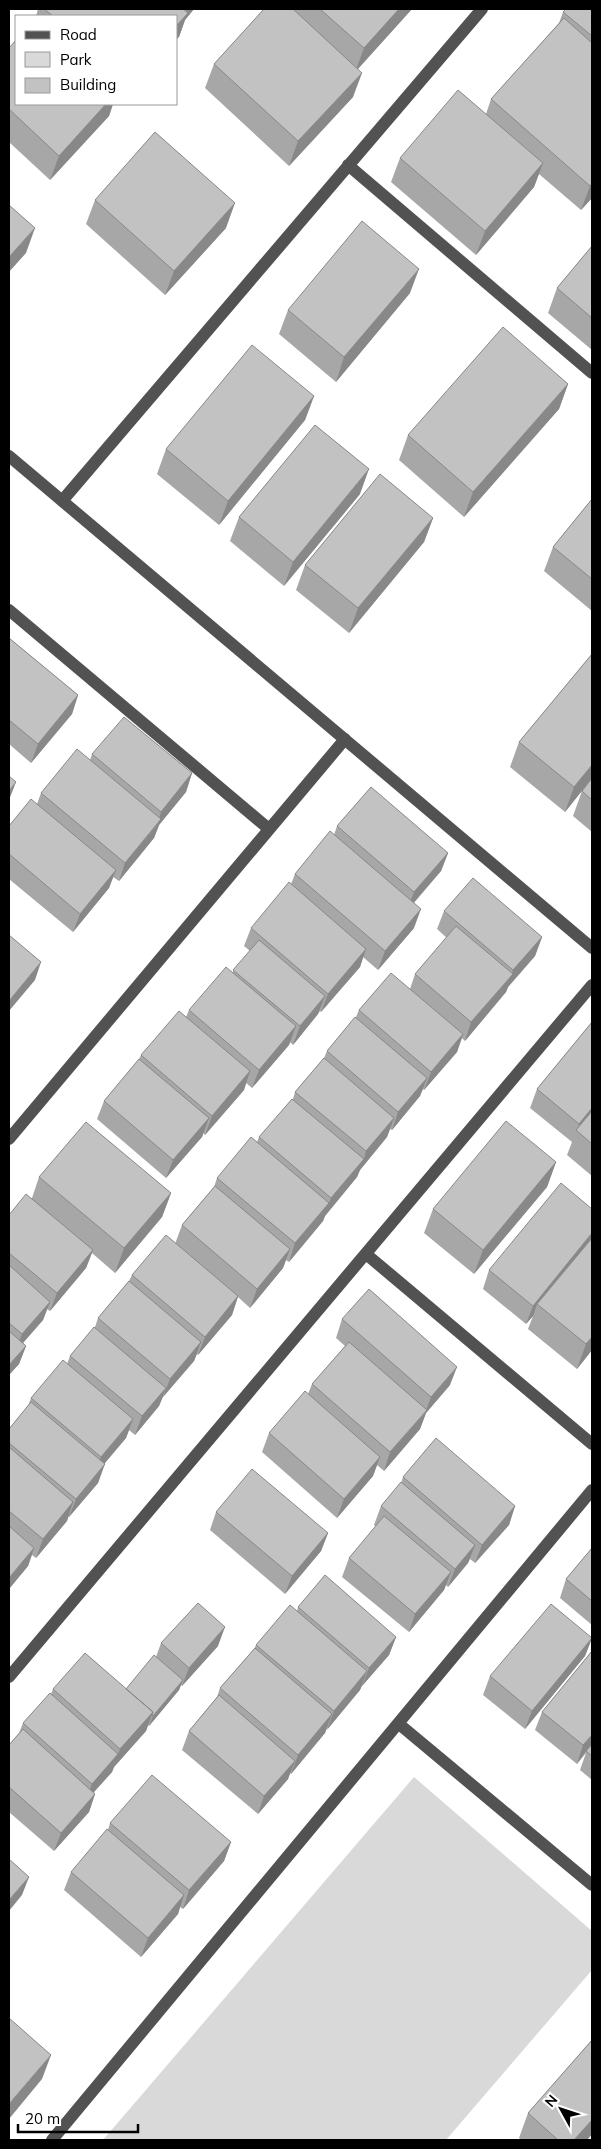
<svg xmlns="http://www.w3.org/2000/svg" width="601" height="2149" font-family="Mulish,sans-serif">
<style>
.green{fill:#d9d9d9}
.lines{fill:none;stroke-linecap:round;stroke-linejoin:round}
.minor{stroke:#525252;stroke-width:12}
.wall{fill:#a7a7a7}
.shaded-wall{fill:#888}
.building{fill:#c2c2c2;stroke:#888}
</style>
<rect width="100%" height="100%" fill="#fff"/>
<path class="green" d="M414,1777L592,1931V1970L446,2140H103Z"/>
<g class="lines">
<path class="minor" d="M348,165L592,373
M9,456L592,948
M62,501L482,9
M9,610L269,829
M9,1139L345,739
M366,1254L592,1444
M9,1677L592,985
M399,1724L592,1885
M52,2140L592,1490"/>
</g>
<path class="wall" d="M38,9H194L185,20L179,37L176,16H36Z
M264,9H412L358,69L353,97L289,166L205,88L214,64Z
M592,9V198L581,210L539,174L534,187L476,255L391,182L400,158L486,114L491,99L559,23L563,12Z
M9,48L106,104H113L109,116L50,180L9,142Z
M95,200L226,228L165,295L86,224Z
M592,246V350L548,313L557,288Z
M410,293L336,382L279,334L288,310Z
M568,384L559,409L464,517L399,460L408,435Z
M314,396L305,420L219,525L157,474L166,449Z
M360,494L284,586L230,541L239,517Z
M592,499V611L544,571L553,547Z
M433,518L424,542L349,633L296,590L305,565Z
M9,638L78,695L72,714L31,763L9,744Z
M592,654V832L573,816L582,791L565,812L510,767L519,742Z
M92,754L192,773L186,792L159,825L154,838L119,881L113,877L109,888L73,932L9,879V826L37,804L41,793L90,760Z
M337,826L448,853L441,871L414,903V928L378,970L363,957L360,967L321,1012L320,1011L318,1014L293,1045L290,1042L289,1045L252,1088L246,1083L244,1090L205,1135L203,1133L202,1137L166,1178L97,1119L104,1101L139,1059L141,1055L186,1017L189,1010L233,972V970L250,951L244,946L251,928L291,884L295,874L334,835Z
M444,911L542,937L535,956L508,987L506,992L465,1041L462,1038L457,1052L424,1090L423,1089L420,1096L392,1130L390,1129L387,1137L360,1170L357,1177L325,1216L323,1221L289,1262L286,1260L283,1268L250,1308L238,1297L232,1315L198,1355L197,1354L194,1361L163,1397L159,1406L135,1435L129,1430L126,1438L104,1464L98,1483L69,1517H68L67,1521L36,1558L32,1555L28,1566L9,1589V1429L28,1406L31,1398L67,1364L70,1356L95,1327L98,1318L129,1281L132,1275L175,1244L182,1225L214,1187L217,1178L257,1142L259,1137L293,1099L295,1092L324,1058L327,1051L356,1017L359,1010L410,989L415,974L447,938L437,929Z
M592,1022V1176L567,1155L572,1142L530,1108L537,1089Z
M556,1162L547,1187L474,1274L424,1233L433,1209Z
M39,1177L171,1193L162,1217L115,1273L92,1253L86,1268L50,1311L47,1309L43,1320L23,1343L26,1346L19,1364L9,1375V1215L32,1198Z
M592,1209V1350L577,1369L528,1329L533,1316L526,1324L483,1289L489,1270Z
M342,1319L450,1385L426,1413L420,1429L384,1471L377,1465L373,1476L337,1518L262,1452L269,1433L308,1394L312,1384L345,1346L336,1338Z
M403,1477L515,1506L509,1525L475,1563L470,1559L468,1563L448,1587L446,1585L444,1590L409,1632L342,1577L349,1558L376,1527L374,1525L381,1506L401,1483Z
M216,1512L328,1533L321,1551L285,1594L210,1530Z
M592,1548V1625L560,1598L566,1579Z
M298,1607L396,1637L389,1655L362,1686L360,1690L326,1730L325,1733L291,1774L290,1773L288,1779L258,1814L182,1750L189,1731L217,1697L220,1688L254,1649L256,1645L297,1611Z
M592,1638L585,1656L525,1729L483,1695L490,1676Z
M161,1643L218,1646L182,1686L181,1685L179,1690L149,1726L148,1725L146,1731L114,1767L112,1772L94,1792L95,1794L89,1812L54,1851L9,1812V1745L19,1733L23,1723L51,1694L53,1689H126L156,1657Z
M592,1651V1780L580,1770L586,1753L577,1764L535,1730L542,1712Z
M110,1823L231,1842L224,1861L183,1909L180,1907L178,1914L141,1957L64,1890L71,1872L108,1830Z
M592,2040V2134L587,2140H521L519,2138L528,2113Z"/>
<path class="shaded-wall" d="M187,9H194L185,20L179,37L176,40V26L184,18Z
M399,9H412L355,72L364,48Z
M362,73L353,97L289,166L298,141Z
M106,104H113L109,116L50,180L59,156Z
M543,163L534,187L476,255L485,231Z
M592,183V198L581,210L590,186Z
M235,203L226,228L165,295L174,271Z
M35,228L26,253L9,272V257Z
M419,269L410,293L336,382L344,357Z
M568,384L559,409L464,517L473,492Z
M314,396L305,420L219,525L228,501Z
M369,469L360,494L284,586L293,562Z
M433,518L424,542L349,633L358,608Z
M78,695L72,714L31,763L38,744Z
M592,765V778L565,812L574,787Z
M192,773L186,792L159,825L154,838L119,881L125,863L157,825L161,812Z
M16,782L9,800V801V791Z
M448,853L441,871L407,910L414,892Z
M116,870L109,888L73,932L80,914Z
M421,909L414,928L378,970L385,951Z
M542,937L535,956L508,987L506,992L465,1041L471,1022L511,976L513,970Z
M366,949L360,967L321,1012L328,994Z
M41,962L35,980L9,1011V1001Z
M325,996L318,1014L293,1045L300,1026Z
M296,1026L289,1045L252,1088L259,1070Z
M463,1034L457,1052L424,1090L431,1072Z
M250,1071L244,1090L205,1135L212,1116Z
M427,1078L420,1096L392,1130L398,1112Z
M592,1108V1119L577,1131L579,1124Z
M209,1118L202,1137L166,1178L173,1160Z
M394,1118L387,1137L360,1170L357,1177L325,1216L323,1221L289,1262L295,1243L329,1203L331,1198L364,1159L366,1151Z
M556,1162L547,1187L474,1274L483,1250Z
M171,1193L162,1217L115,1273L124,1248Z
M592,1233V1243L537,1304L533,1316L526,1324L533,1306Z
M290,1249L283,1268L250,1308L257,1289Z
M93,1250L86,1268L50,1311L57,1293Z
M238,1296L232,1315L198,1355L205,1337Z
M50,1302L43,1320L15,1352L22,1334Z
M592,1337V1350L577,1369L586,1344Z
M201,1342L194,1361L163,1397L170,1379Z
M26,1346L19,1364L9,1375V1365Z
M457,1367L450,1385L426,1413L420,1429L384,1471L390,1452L425,1413L431,1397Z
M166,1388L159,1406L135,1435L142,1416Z
M133,1419L126,1438L94,1476L101,1457Z
M380,1457L373,1476L337,1518L344,1499Z
M105,1464L98,1483L69,1517L76,1499Z
M73,1502L67,1521L36,1558L43,1539Z
M515,1506L509,1525L475,1563L482,1545Z
M328,1533L321,1551L285,1594L292,1576Z
M475,1545L468,1563L448,1587L455,1569Z
M34,1548L28,1566L9,1589V1578Z
M451,1572L444,1590L409,1632L415,1614Z
M225,1627L218,1646L182,1686L189,1668Z
M396,1637L389,1655L362,1686L369,1668Z
M592,1638L585,1656L525,1729L532,1711Z
M367,1671L360,1690L327,1730L334,1711Z
M183,1680L179,1690L149,1726L153,1716Z
M153,1712L146,1731L114,1767L112,1772L85,1802L92,1784L118,1754L120,1749Z
M332,1714L325,1733L291,1774L298,1755Z
M592,1735V1745L586,1751L577,1764L583,1745Z
M295,1761L288,1779L258,1814L264,1796Z
M95,1794L89,1812L54,1851L61,1833Z
M231,1842L224,1861L183,1909L189,1890Z
M29,1877L22,1895L9,1911V1900Z
M184,1895L178,1914L141,1957L148,1938Z
M51,2055L42,2079L9,2119V2104Z
M592,2120V2134L587,2140H574Z"/>
<path class="building" d="M44,9H183L188,13L176,26V16H53Z
M264,9H293L362,73L298,141L214,64Z
M320,9H399L364,48Z
M566,9H592V36L563,12Z
M564,18L592,43V183L590,186L491,99Z
M16,40V104H106L59,156L9,109V48Z
M458,90L543,163L485,231L400,158Z
M155,132L235,203L174,271L95,200Z
M9,205L35,228L9,257Z
M362,221L419,269L344,357L288,310Z
M592,246V318L557,288Z
M503,327L568,384L473,492L408,435Z
M252,345L314,396L228,501L166,449Z
M315,425L369,469L293,562L239,517Z
M380,474L433,518L358,608L305,565Z
M592,499V579L553,547Z
M9,638L78,695L38,744L9,720Z
M592,654V765L574,787L519,742Z
M124,717L192,773L161,812L92,754Z
M77,749L161,819L125,863L41,793Z
M9,776L16,782L9,791Z
M592,778V800L582,791Z
M371,787L448,853L414,892L337,826Z
M31,799L116,870L80,914L9,854V826Z
M330,831L421,909L385,951L295,874Z
M473,878L542,937L513,970L444,911Z
M289,882L366,949L328,994L251,928Z
M456,926L513,974L471,1022L415,974Z
M9,935L41,962L9,1001Z
M259,940L325,996L300,1026L233,970Z
M226,967L296,1026L259,1070L189,1010Z
M391,973L463,1034L431,1072L359,1010Z
M179,1011L250,1071L212,1116L141,1055Z
M355,1017L427,1078L398,1112L327,1051Z
M592,1022V1108L579,1124L537,1089Z
M324,1058L394,1118L366,1151L295,1092Z
M139,1059L209,1118L173,1160L104,1101Z
M292,1099L364,1159L331,1198L259,1137Z
M592,1111V1144L576,1130Z
M506,1121L556,1162L483,1250L433,1209Z
M86,1122L171,1193L124,1248L39,1177Z
M251,1137L329,1203L295,1243L217,1178Z
M561,1183L592,1209V1233L533,1306L489,1270Z
M215,1186L290,1249L257,1289L182,1225Z
M26,1194L93,1250L57,1293L9,1253V1215Z
M166,1235L238,1296L205,1337L132,1275Z
M592,1238V1337L586,1344L537,1304Z
M9,1265L50,1302L22,1334L9,1323Z
M129,1281L201,1342L170,1379L98,1318Z
M369,1289L457,1367L431,1397L342,1319Z
M94,1327L166,1388L142,1416L70,1356Z
M9,1331L26,1346L9,1365Z
M349,1342L427,1410L390,1452L312,1384Z
M63,1360L133,1419L101,1457L31,1398Z
M305,1391L380,1457L344,1499L269,1433Z
M31,1402L105,1464L76,1499L9,1443V1429Z
M436,1438L515,1506L482,1545L403,1477Z
M9,1447L73,1502L43,1539L9,1511Z
M252,1469L328,1533L292,1576L216,1512Z
M401,1482L475,1545L455,1569L381,1506Z
M384,1516L451,1572L415,1614L349,1558Z
M9,1526L34,1548L9,1578Z
M592,1548V1601L566,1579Z
M325,1575L396,1637L369,1668L298,1607Z
M198,1603L225,1627L189,1668L161,1643Z
M551,1604L592,1638L532,1711L490,1676Z
M290,1605L367,1671L334,1711L256,1645Z
M255,1648L332,1714L298,1755L220,1688Z
M592,1651V1735L583,1745L542,1712Z
M85,1653L153,1712L120,1749L53,1689Z
M154,1655L183,1680L153,1716L152,1715L153,1712L126,1689Z
M50,1693L118,1754L92,1784L23,1723Z
M219,1695L295,1761L264,1796L189,1731Z
M23,1729L95,1794L61,1833L9,1787V1745Z
M592,1744V1756L586,1751Z
M152,1775L231,1842L189,1890L110,1823Z
M107,1829L184,1895L148,1938L71,1872Z
M9,1859L29,1877L9,1900Z
M9,2018L51,2055L9,2104Z
M592,2040V2120L574,2140H558L528,2113Z"/>
<rect width="601" height="2149" fill="none" stroke="#000000" stroke-width="20"/>
<rect x="15" y="15" width="162" height="90" fill="#ffffff" stroke="#999999"/>
<rect x="25" y="31" width="25" height="8" fill="#525252" stroke="#999999"/>
<text x="60" y="40" font-size="15" fill="#000000">Road</text>
<rect x="25" y="52" width="25" height="15" fill="#d9d9d9" stroke="#999999"/>
<text x="60" y="65" font-size="15" fill="#000000">Park</text>
<rect x="25" y="78" width="25" height="15" fill="#c2c2c2" stroke="#999999"/>
<text x="60" y="90" font-size="15" fill="#000000">Building</text>
<g transform="translate(561 2109) rotate(310)" stroke="#ffffff" stroke-width="4" paint-order="stroke">
<path d="M0-4L9 19L0 12L-9 19Z" fill="#000000"/>
<text y="-8" font-size="14" font-weight="bold" text-anchor="middle" fill="#000000">N</text>
</g>
<path d="M18 2124v8h120v-8" fill="none" stroke="#000000" stroke-width="2.5"/>
<text x="25" y="2124" font-size="15" fill="#000000" stroke="#ffffff" stroke-width="4" paint-order="stroke">20 m</text>
</svg>
